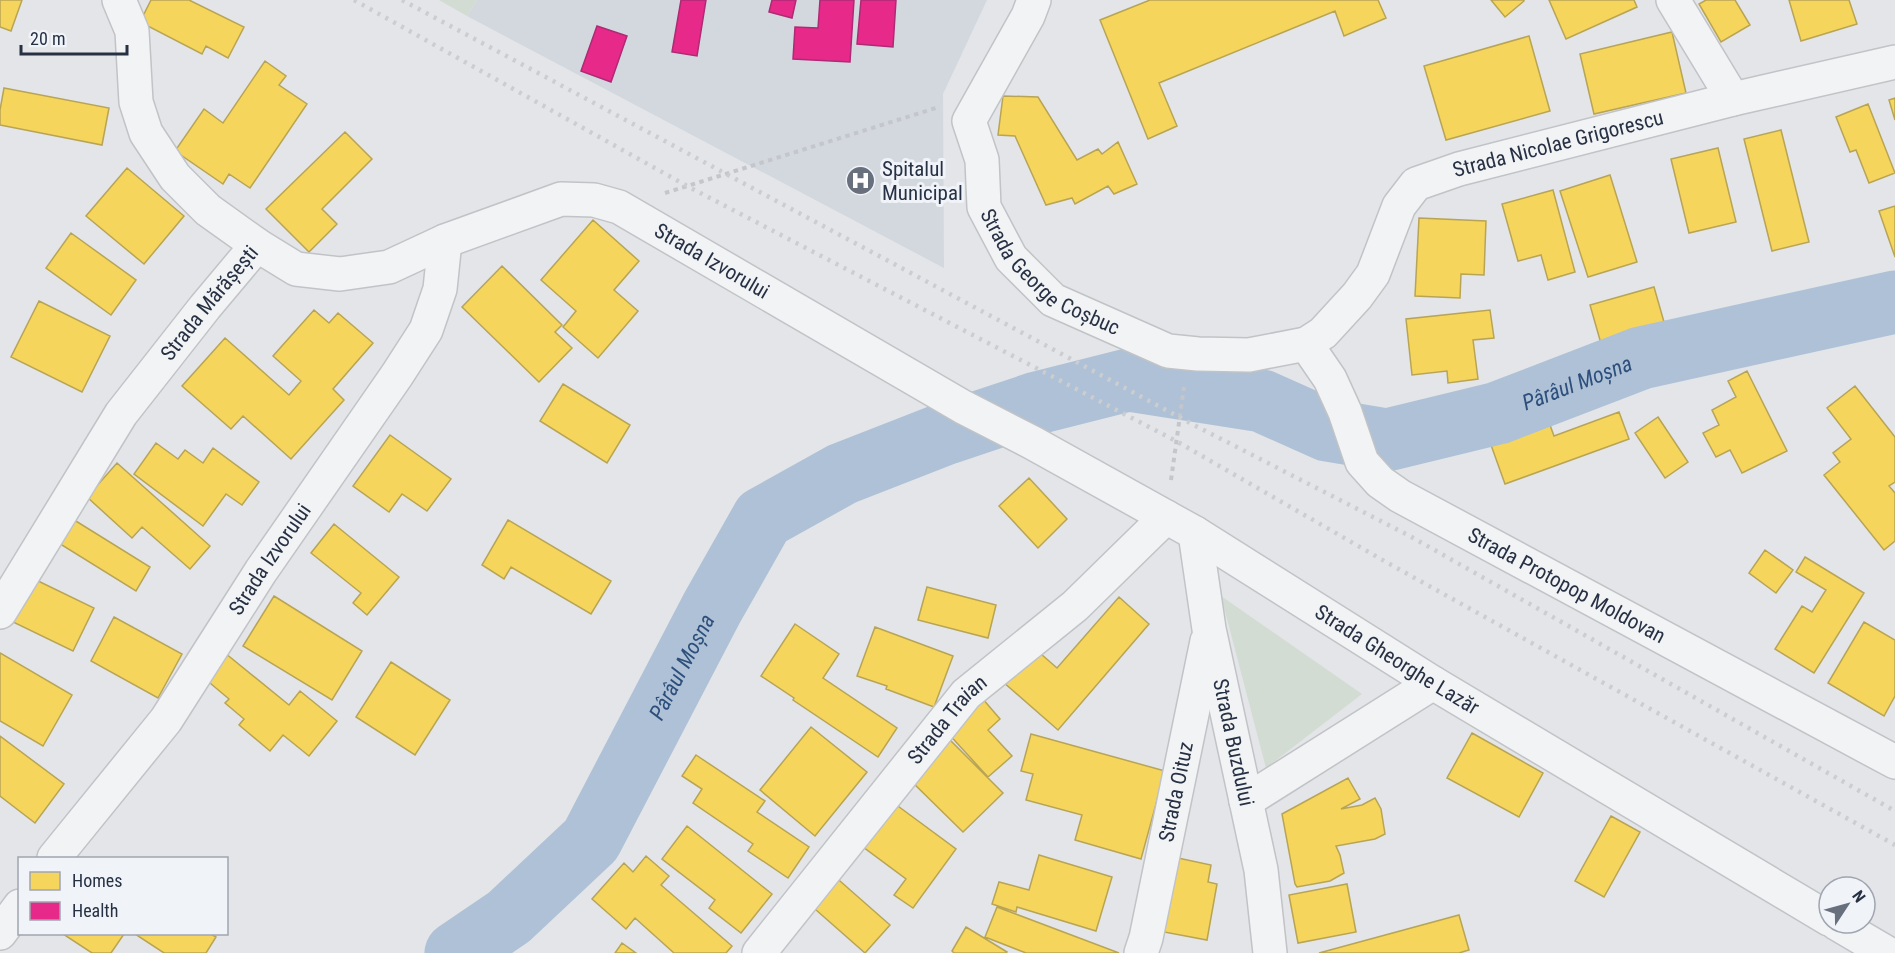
<svg xmlns="http://www.w3.org/2000/svg" width="1895" height="953" font-family="'Roboto Condensed',sans-serif">
<style>
.built{fill:#d3d8df}
.green{fill:#d3dcd3}
.homes{fill:#f6d55c;stroke:#b8a455;stroke-width:1.5}
.health{fill:#e7298a;stroke:#ad2b75;stroke-width:1.5}
.lines{fill:none;stroke-linecap:round;stroke-linejoin:round}
.river{stroke:#aec1d6;stroke-width:63}
.minor-casing{stroke:#c1c3c6;stroke-width:36}
.path{stroke:#c4c6cb;stroke-width:4;stroke-dasharray:4.5 4.5;stroke-linecap:butt}
.minor{stroke:#f2f3f5;stroke-width:33}
.rail{stroke:#cbcdd0;stroke-width:4.5;stroke-dasharray:3 6;stroke-linecap:butt}
.labels{text-anchor:middle;stroke-width:6;stroke-linejoin:round;paint-order:stroke}
.street-label{font-size:21px;fill:#273144;stroke:#f0f3f8}
.poi-label{font-size:21px;fill:#273144;stroke:#f0f3f8;text-anchor:start}
.water-label{font-size:22px;font-style:italic;fill:#2d4f7c;stroke:#f0f3f8}
</style>
<rect width="100%" height="100%" fill="#e3e5e8"/>
<path class="built" d="M477,0H987L943,94L944,268L467,16Z"/>
<path class="green" d="M439,0H477L467,16Z
M1221,596L1362,694L1266,768Z"/>
<path class="homes" d="M0,0H22L11,31L0,27Z
M151,0H189L244,27L228,58L206,46L202,54L140,22Z
M1150,0H1378L1386,18L1344,36L1335,11L1159,83L1177,126L1148,139L1100,20Z
M1491,0H1524V1L1505,17Z
M1549,0H1634L1637,7L1566,39Z
M1706,0H1735L1750,25L1721,42L1699,4Z
M1789,0H1849L1857,24L1801,41Z
M1672,32L1686,93L1594,114L1580,54Z
M1529,36L1550,111L1446,140L1424,66Z
M265,61L286,76L279,85L307,104L250,188L229,174L223,184L175,151L204,109L223,123Z
M4,88L109,108L102,145L0,125V110Z
M1003,96L1038,97L1077,160L1098,149L1102,154L1118,142L1137,184L1114,194L1108,186L1075,204L1072,198L1046,205L1015,136L998,135Z
M1895,98V120L1889,100Z
M1868,104L1895,173L1869,183L1856,150L1850,152L1836,117Z
M1781,130L1809,242L1772,251L1744,139Z
M345,132L372,159L322,209L337,224L309,252L266,209Z
M1718,148L1736,222L1689,233L1671,159Z
M127,168L184,216L144,264L86,216Z
M1610,175L1637,262L1588,277L1560,191Z
M1553,190L1575,272L1548,280L1541,255L1518,261L1502,204Z
M1895,206V257L1879,211Z
M1419,218L1486,221L1484,275L1461,274L1460,298L1415,296Z
M593,220L639,261L614,290L638,311L598,358L563,327L576,311L541,280Z
M71,233L136,280L111,315L46,268Z
M502,266L562,325L555,332L572,348L539,382L462,307Z
M1654,287L1666,329L1602,347L1590,305Z
M39,301L110,336L82,392L11,357Z
M314,310L329,323L338,313L373,343L333,389L344,400L291,459L243,416L231,429L182,386L225,338L289,395L301,381L273,356Z
M1490,310L1494,338L1473,340L1478,379L1448,383L1447,371L1412,375L1406,319Z
M1747,371L1787,451L1742,473L1730,450L1716,457L1703,433L1719,425L1712,410L1736,397L1728,381Z
M563,384L630,425L607,463L540,421Z
M1855,386L1895,437V482L1889,486L1895,493V541L1884,550L1824,475L1840,462L1833,453L1851,439L1827,408Z
M1619,412L1629,439L1505,484L1491,445L1550,425L1554,436Z
M1658,417L1688,462L1665,478L1635,433Z
M390,435L451,479L427,511L402,494L389,512L353,486Z
M156,443L178,459L185,450L203,463L213,448L259,482L242,505L226,494L203,526L134,474Z
M117,463L210,546L190,569L142,527L132,538L87,497Z
M1029,478L1067,519L1038,548L999,506Z
M71,518L150,567L136,591L57,542Z
M508,520L611,581L591,614L511,567L504,579L482,565Z
M334,524L399,577L367,615L353,603L361,593L311,553Z
M1765,550L1793,570L1776,593L1749,573Z
M1805,557L1864,593L1814,673L1775,649L1802,606L1812,612L1826,590L1796,572Z
M34,579L94,608L73,651L13,622Z
M927,587L996,605L988,638L918,620Z
M274,596L362,651L332,700L243,646Z
M1119,597L1149,624L1058,730L1003,682L1033,647L1057,668Z
M114,617L182,654L158,698L91,661Z
M1864,622L1895,640V696L1884,716L1828,683Z
M795,624L839,654L823,678L897,728L878,757L793,700L794,698L761,676Z
M875,627L953,656L934,707L886,689L887,686L857,676Z
M0,653L72,695L43,746L0,721Z
M225,653L289,705L300,691L337,721L309,756L283,735L270,751L239,725L244,719L225,703L229,699L204,678Z
M391,662L450,700L415,755L356,717Z
M982,698L1000,719L988,730L1012,756L988,777L946,731Z
M811,727L867,772L815,836L760,790Z
M1472,733L1543,773L1519,817L1447,778Z
M1031,734L1165,771L1141,859L1075,840L1082,815L1026,800L1033,774L1021,771Z
M0,736L64,784L35,823L0,796Z
M946,736L1003,793L963,832L906,776Z
M696,755L765,801L757,812L809,847L788,878L748,851L753,844L693,803L702,789L682,776Z
M1348,778L1360,799L1341,809L1362,805L1375,798L1381,809L1385,834L1375,839L1336,846L1340,855L1344,873L1330,881L1297,887L1295,884L1282,814Z
M887,798L956,849L913,908L894,895L906,879L855,841Z
M1611,816L1640,832L1604,897L1575,881Z
M687,826L772,894L741,933L709,908L715,900L662,859Z
M1039,855L1112,877L1096,931L1017,907L1016,912L992,904L999,882L1029,890Z
M646,856L669,876L661,885L732,946L726,953H674L635,918L626,929L592,899L624,863L633,872Z
M1178,858L1211,865L1208,882L1217,884L1207,940L1164,932Z
M832,874L890,925L865,953L807,902Z
M1347,884L1356,932L1298,943L1289,895Z
M997,907L1119,953H1026L985,937Z
M1459,915L1469,950L1459,953H1319Z
M966,927L1007,952L1006,953H954L952,951Z
M63,934H124L111,953H92Z
M135,934H211L216,937L206,953H164Z
M622,943L636,953H615Z"/>
<path class="health" d="M681,0H706L697,56L672,52Z
M772,0H796L792,18L769,12Z
M820,0H854L850,62L793,59L795,27L818,28Z
M861,0H896L893,47L857,44Z
M597,26L627,36L611,82L581,71Z"/>
<g class="lines">
<path class="river" id="s1" d="M456,953L509,917L591,840L712,608L763,518L842,474L947,433L1037,403L1128,380L1262,401L1327,430L1387,440L1498,413L1641,358L1895,302"/>
<defs>
<g id="minor">
<path id="s2" d="M119,0L132,31L136,102L146,133L175,177L208,210L257,245L296,269L340,274L389,267L445,241L561,199L594,200L619,207L963,407L1033,443L1195,533L1433,683L1829,919"/>
<path id="s3" d="M1034,0L1028,16L969,121L982,160L984,207L1011,258L1053,300L1168,351L1198,354L1249,355L1306,344L1323,333L1357,296L1373,274L1399,206L1416,184L1459,169L1733,99L1895,62"/>
<path d="M1673,0L1733,99"/>
<path id="s4" d="M1306,344L1330,379L1345,412L1362,462L1380,482L1400,496L1895,762"/>
<path id="s5" d="M1195,533L1209,629L1261,870L1270,953"/>
<path id="s6" d="M0,612L121,414L205,307L257,245"/>
<path d="M1246,801L1433,683"/>
<path id="s7" d="M54,858L166,720L261,571L397,375L426,330L440,289L445,241"/>
<path d="M1836,923L1887,953"/>
<path d="M0,933L20,906"/>
<path id="s8" d="M759,953L966,694L1075,606L1166,517"/>
<path id="s9" d="M1141,953L1146,938L1207,641"/>
</g>
</defs>
<use href="#minor" class="minor-casing"/>
<path class="path" d="M665,193L939,107
M1171,480L1184,387"/>
<use href="#minor" class="minor"/>
<path class="rail" d="M354,0L687,186L1176,441L1386,562L1895,845
M402,0L1194,425L1408,535L1895,811"/>
</g>
<defs>
<symbol id="hospital-disc" viewBox="-11 -11 22 22"><circle r="9.5" fill="#69707d" stroke="#f0f3f8"/><path d="M-5-5h3v3.5h4V-5h3V5h-3V1.5h-4V5h-3Z" fill="#fff"/></symbol>
</defs>
<g fill-rule="evenodd">
<use href="#hospital-disc" x="844" y="164" width="33" height="33"/>
</g>
<g class="labels">
<g class="street-label">
<text dy="7" stroke="none"><textPath href="#s3" startOffset="954">Strada Nicolae Grigorescu</textPath></text>
<text dy="7" stroke="none"><textPath href="#s2" startOffset="788">Strada Izvorului</textPath></text>
<text dy="7" stroke="none"><textPath href="#s3" startOffset="322">Strada George Coșbuc</textPath></text>
<text dy="7" stroke="none"><textPath href="#s6" startOffset="374">Strada Mărășești</textPath></text>
<text dy="7" stroke="none"><textPath href="#s7" startOffset="369">Strada Izvorului</textPath></text>
<text dy="7" stroke="none"><textPath href="#s4" startOffset="372">Strada Protopop Moldovan</textPath></text>
<text dy="7" stroke="none"><textPath href="#s2" startOffset="1581">Strada Gheorghe Lazăr</textPath></text>
<text dy="7" stroke="none"><textPath href="#s8" startOffset="300">Strada Traian</textPath></text>
<text dy="7" stroke="none"><textPath href="#s5" startOffset="213">Strada Buzdului</textPath></text>
<text dy="7" stroke="none"><textPath href="#s9" startOffset="165">Strada Oituz</textPath></text>
</g>
<g class="poi-label">
<text x="882" y="176">Spitalul<tspan x="882" dy="24">Municipal</tspan></text>
</g>
<g class="water-label">
<text dy="8" stroke="none"><textPath href="#s1" startOffset="1400">Pârâul Moșna</textPath></text>
<text dy="8" stroke="none"><textPath href="#s1" startOffset="372">Pârâul Moșna</textPath></text>
</g>
</g>
<rect x="18" y="857" width="210" height="78" fill="#f0f3f8" stroke="#a0a5b0" stroke-width="1.5"/>
<rect x="30" y="872" width="30" height="18" fill="#f6d55c" stroke="#a0a5b0" stroke-width="1.5"/>
<text x="72" y="887" font-size="18" fill="#273144">Homes</text>
<rect x="30" y="902" width="30" height="18" fill="#e7298a" stroke="#a0a5b0" stroke-width="1.5"/>
<text x="72" y="917" font-size="18" fill="#273144">Health</text>
<g transform="translate(1847 905) rotate(54)"><circle r="28" fill="#f0f3f8" stroke="#a0a5b0" stroke-width="1.5"/>
<path d="M0-4.5L10 22L0 15L-10 22Z" fill="#69707d"/>
<text y="-9" font-size="16" font-weight="bold" text-anchor="middle" fill="#273144">N</text>
</g>
<path d="M21 45v9h106v-9" fill="none" stroke="#273144" stroke-width="3"/>
<text x="30" y="45" font-size="18" fill="#273144" stroke="#f0f3f8" stroke-width="4.5" paint-order="stroke">20 m</text>
</svg>
